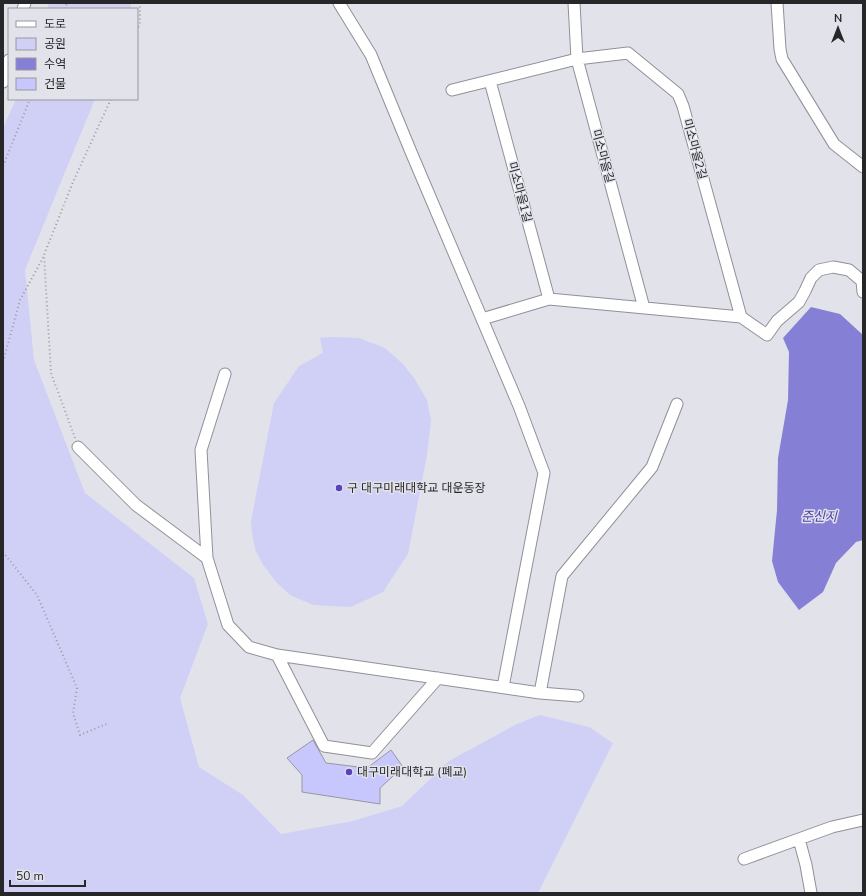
<svg xmlns="http://www.w3.org/2000/svg" width="866" height="896" font-family="'Nunito Sans','Noto Sans KR',sans-serif">
<style>
.green{fill:#d0d0f6}
.water{fill:#8580d6}
.building{fill:#c7c7fe;stroke:#9898a0}
.lines{fill:none;stroke-linecap:round;stroke-linejoin:round}
.minor-casing{stroke:#909098;stroke-width:13}
.path{stroke:#9b9ba1;stroke-width:2;stroke-dasharray:1 3;stroke-linecap:butt}
.minor{stroke:#fff;stroke-width:11}
.poi-dot{fill:#5843bb;stroke:#e2e2eb;stroke-width:1.5}
.labels{text-anchor:middle;stroke-width:3;stroke-linejoin:round;paint-order:stroke}
.street-label{font-size:12px;fill:#27272a;stroke:#e2e2eb}
.poi-label{font-size:12px;fill:#27272a;stroke:#e2e2eb;text-anchor:start}
.water-label{font-size:13px;font-style:italic;fill:#4e3ea4;stroke:#e2e2eb}
</style>
<rect width="100%" height="100%" fill="#e2e2eb"/>
<path class="green" d="M49,3H131V9H47Z
M16,99H95L25,270L34,360L85,493L194,578L208,624L180,698L199,767L243,795L281,834L353,821L402,806L449,761L517,724L540,715L589,727L613,743L538,893H3V128Z
M332,337L359,338L385,348L403,364L414,378L427,400L431,420L427,455L408,554L383,592L351,607L313,605L290,595L276,582L262,563L255,549L252,533L251,521L274,403L299,366L323,353L320,338Z"/>
<path class="water" d="M811,307L840,314L863,335V540L856,542L836,563L823,592L799,610L778,582L772,561L777,510L778,458L788,400L789,352L783,338Z"/>
<path class="building" d="M313,740L326,763L367,768L391,750L403,767L380,788V804L302,792V775L287,758Z"/>
<g class="lines">
<defs>
<path id="minor" d="M339,3L371,55L411,152L519,406L544,473L503,687
M574,3L577,59L644,308
M777,3L780,49L782,59L834,144L863,167
M23,9L25,3
M490,81L549,299
M3,82L9,60
M452,90L577,59L628,53L678,94L683,106L741,317
M482,319L549,299L741,317L767,335L777,321L799,302L805,291L811,278L819,270L833,267L849,270L862,281L863,292
M225,374L201,450L207,558L228,625L249,647L277,655L540,693L578,696
M78,447L136,505L207,558
M277,655L324,746L372,753L438,678
M540,693L562,576L652,467L677,404
M799,839L806,865L811,893
M744,859L832,827L863,820"/>
</defs>
<use href="#minor" class="minor-casing"/>
<path class="path" d="M65,9L67,3
M137,31L140,22V3
M3,166L30,99
M3,362L20,300L44,256
M75,438L51,373L44,255L73,182L111,99
M3,552L37,595L77,688L73,713L80,735L109,723"/>
<use href="#minor" class="minor"/>
</g>
<g class="poi-dot">
<circle cx="339" cy="488" r="4"/>
<circle cx="349" cy="772" r="4"/>
</g>
<g class="labels">
<g class="street-label">
<text transform="translate(695 149) rotate(75)" y="4">미소마을2길</text>
<text transform="translate(603 156) rotate(75)" y="4">미소마을길</text>
<text transform="translate(520 192) rotate(75)" y="4">미소마을1길</text>
</g>
<g class="poi-label">
<text x="347" y="492">구 대구미래대학교 대운동장</text>
<text x="357" y="776">대구미래대학교 (폐교)</text>
</g>
<g class="water-label">
<text x="819" y="521">준신지</text>
</g>
</g>
<rect width="866" height="896" fill="none" stroke="#27272a" stroke-width="8"/>
<rect x="8" y="8" width="130" height="92" fill="#e2e2eb" stroke="#97979e"/>
<rect x="16" y="21" width="20" height="6" fill="#ffffff" stroke="#97979e"/>
<text x="44" y="28" font-size="12" fill="#27272a">도로</text>
<rect x="16" y="38" width="20" height="12" fill="#d0d0f6" stroke="#97979e"/>
<text x="44" y="48" font-size="12" fill="#27272a">공원</text>
<rect x="16" y="58" width="20" height="12" fill="#8580d6" stroke="#97979e"/>
<text x="44" y="68" font-size="12" fill="#27272a">수역</text>
<rect x="16" y="78" width="20" height="12" fill="#c7c7fe" stroke="#97979e"/>
<text x="44" y="88" font-size="12" fill="#27272a">건물</text>
<g transform="translate(838 28)" stroke="#e2e2eb" stroke-width="3" paint-order="stroke">
<path d="M0-3L7 15L0 10L-7 15Z" fill="#27272a"/>
<text y="-6" font-size="11" font-weight="bold" text-anchor="middle" fill="#27272a">N</text>
</g>
<path d="M10 880v6h75v-6" fill="none" stroke="#27272a" stroke-width="2"/>
<text x="16" y="880" font-size="12" fill="#27272a" stroke="#e2e2eb" stroke-width="3" paint-order="stroke">50 m</text>
</svg>
